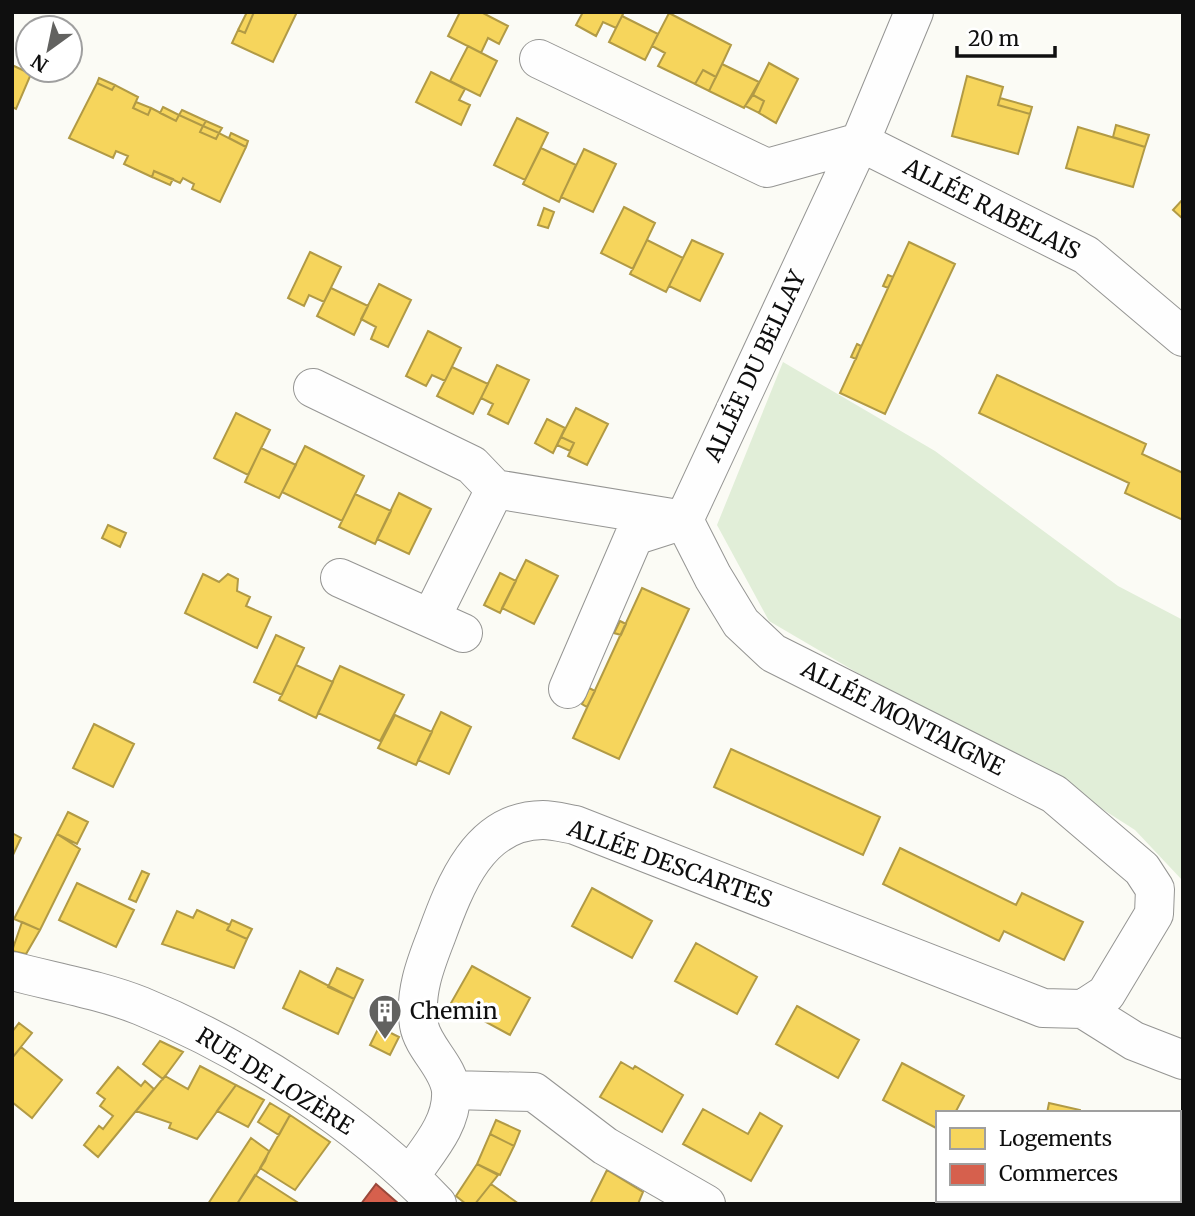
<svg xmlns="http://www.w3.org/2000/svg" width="1195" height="1216" font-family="Merriweather,serif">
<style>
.green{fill:#e1eed8}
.homes{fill:#f6d55c;stroke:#b19a45;stroke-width:2}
.shops{fill:#d6604d;stroke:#9a483a;stroke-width:2}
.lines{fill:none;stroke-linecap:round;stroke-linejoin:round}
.minor-casing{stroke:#959593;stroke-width:40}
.minor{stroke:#fefefe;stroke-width:38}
.labels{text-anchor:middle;stroke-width:7;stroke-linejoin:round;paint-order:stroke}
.street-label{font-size:23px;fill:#0f0f0f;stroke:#fff}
.poi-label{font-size:23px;fill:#0f0f0f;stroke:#fff;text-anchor:start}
</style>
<rect width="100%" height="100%" fill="#fbfbf5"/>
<path class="green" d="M783,362L935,451L1118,586L1183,620V881L1135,830L1035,766L856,672L769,621L717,525Z"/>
<path class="homes" d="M247,12H254L245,33L238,30Z
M254,12H297L273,62L232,43L238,30L245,33Z
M460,12H481L508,26L499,44L488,38L481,53L448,36Z
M583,12H624L616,28L603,22L596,36L576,25Z
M669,13L731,45L716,77L703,70L695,84L658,66L665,53L652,46Z
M622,16L658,34L645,60L609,42Z
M468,46L497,61L480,96L450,81Z
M769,63L798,79L776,123L759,113L764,101L753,95Z
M722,64L759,82L744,108L709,91Z
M12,65L31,74L16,109L12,107Z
M703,70L716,77L709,91L695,84Z
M431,72L465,89L459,100L470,105L461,125L416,102Z
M967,76L1003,87L998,105L1030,114L1018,154L952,136Z
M99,78L115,85L112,90L97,83Z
M97,83L112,90L115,85L138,97L133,108L148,115L151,108L176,121L179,115L203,126L200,132L216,139L219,133L246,147L220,202L192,189L194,184L183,178L180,183L154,171L152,177L124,164L128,156L116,151L113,158L69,138Z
M753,95L764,101L759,113L745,106Z
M1000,98L1032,107L1030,114L998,105Z
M136,102L151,108L148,115L133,108Z
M163,107L179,115L176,121L160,113Z
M182,110L206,121L203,126L179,115Z
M517,118L548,133L525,180L494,165Z
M206,121L222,128L219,133L203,126Z
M1116,125L1149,135L1145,147L1113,137Z
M203,126L219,133L216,139L200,132Z
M1078,127L1145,147L1133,187L1066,168Z
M231,133L248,141L246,147L229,138Z
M541,148L576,165L559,202L523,184Z
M584,149L616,164L593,212L561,197Z
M154,171L173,179L170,185L152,177Z
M1183,199V219L1173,210Z
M624,207L655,223L633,269L601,253Z
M544,208L554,212L548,228L538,225Z
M647,240L683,258L666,292L630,274Z
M692,240L723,254L700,301L669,286Z
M909,242L955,264L885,414L840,393Z
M310,252L341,267L324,302L309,295L304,306L288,298Z
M888,275L893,277L888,288L883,286Z
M379,284L411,300L388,347L371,339L376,327L361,319Z
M331,288L368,306L354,335L317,316Z
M428,331L461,348L445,381L432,375L426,386L406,376Z
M857,344L861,346L856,359L851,357Z
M497,365L529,380L508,424L488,414L493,404L481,398Z
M452,367L488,384L473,414L437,396Z
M997,375L1146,444L1142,454L1183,473V520L1125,493L1129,483L979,413Z
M576,408L608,424L587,465L568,456L574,443L561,437Z
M236,413L270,430L248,475L214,458Z
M547,419L565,428L553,453L535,443Z
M561,437L574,443L570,451L557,445Z
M305,446L364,476L342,521L282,492Z
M261,448L296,465L279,498L245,482Z
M399,493L431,509L409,554L377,539Z
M355,494L391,511L375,544L339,527Z
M108,525L126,533L120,547L102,538Z
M526,560L558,576L534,624L502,608Z
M500,573L516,581L500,613L484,605Z
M203,574L219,582L228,574L238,579L237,591L250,597L246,606L271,617L257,648L185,613Z
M642,588L689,609L619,759L573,738Z
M620,621L626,624L621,635L614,633Z
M276,635L304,648L282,695L254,682Z
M296,665L333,682L316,718L279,700Z
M340,666L404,695L380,741L318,713Z
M589,688L595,691L587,707L582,704Z
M441,712L471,727L449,774L418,760Z
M395,715L432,732L416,765L378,748Z
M94,724L134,744L113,787L73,768Z
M731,749L880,817L863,855L714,787Z
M68,812L88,822L77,844L57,834Z
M12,833L21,838L12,857Z
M57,834L80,849L40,930L14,919Z
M900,848L1016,905L1022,893L1083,922L1064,960L1004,931L999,941L883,884Z
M142,871L149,874L136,902L129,899Z
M77,883L134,910L116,947L59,920Z
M592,888L652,921L632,958L572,926Z
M197,910L230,925L227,930L247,939L234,968L162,944L177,911L193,918Z
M232,920L252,929L247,939L227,930Z
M22,922L40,930L26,954L12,951Z
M696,943L757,977L737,1014L675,981Z
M472,966L530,998L510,1035L451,1003Z
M337,968L363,980L354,999L328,987Z
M300,971L354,999L338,1034L283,1008Z
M797,1006L859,1040L838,1078L776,1044Z
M19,1023L32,1033L12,1058V1032Z
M379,1027L399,1037L390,1055L370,1045Z
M160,1041L183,1052L163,1079L143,1064Z
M21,1047L62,1080L32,1118L12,1102V1058Z
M621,1062L633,1069L635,1066L683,1095L662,1132L600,1097Z
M902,1063L964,1096L955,1113H938V1129L883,1100Z
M200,1066L236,1085L197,1139L169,1128L171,1123L136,1111L165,1076L188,1089Z
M118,1067L141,1086L145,1081L154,1089L98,1157L84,1145L99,1126L103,1129L113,1116L100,1106L105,1099L97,1093Z
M236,1085L264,1100L248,1127L217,1111Z
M270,1103L290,1115L279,1135L258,1122Z
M1049,1103L1080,1110V1113H1047Z
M703,1109L748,1134L760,1113L782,1126L751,1181L683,1144Z
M290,1115L330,1142L295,1190L260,1168Z
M496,1120L520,1131L514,1146L490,1134Z
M490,1134L514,1146L500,1175L477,1164Z
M251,1138L269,1151L265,1161L237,1204H208Z
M1179,1151H1183V1195H1179Z
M477,1164L498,1175L475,1204H466L456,1196Z
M607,1170L643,1192L638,1204H590Z
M255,1175L300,1204H237Z
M491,1184L519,1204H475Z"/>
<path class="shops" d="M376,1184L399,1204H361Z"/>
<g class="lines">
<defs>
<path id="minor" d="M539,59L767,168L860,142L1086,255L1183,337
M313,388L472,465L495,489L684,520L713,577L741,623L773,653L1054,794L1142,869L1155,889L1154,914L1106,994L1083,1009L1043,1008L575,825C564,823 553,820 543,820C478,820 454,888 436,937C425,965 414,994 419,1025C423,1048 449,1067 451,1091C453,1124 427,1151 410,1176
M340,578L463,633
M431,618L495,489
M568,689L634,536L684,520L860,142L914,12
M12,971C54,982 101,990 141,1006C246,1049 359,1122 437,1204
M1083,1009L1134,1041L1183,1060
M451,1090L534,1092L605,1146L706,1204"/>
</defs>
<use href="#minor" class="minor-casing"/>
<use href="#minor" class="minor"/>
</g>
<defs>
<symbol id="building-pin" viewBox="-11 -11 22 30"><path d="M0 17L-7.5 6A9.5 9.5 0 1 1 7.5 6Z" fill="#626260" stroke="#fff"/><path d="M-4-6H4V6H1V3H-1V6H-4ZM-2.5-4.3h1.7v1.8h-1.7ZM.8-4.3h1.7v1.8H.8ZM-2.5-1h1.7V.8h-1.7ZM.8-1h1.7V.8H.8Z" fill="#fff"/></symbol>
</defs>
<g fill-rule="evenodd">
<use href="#building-pin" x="366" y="992" width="38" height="52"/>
</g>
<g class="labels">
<g class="street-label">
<text transform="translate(992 209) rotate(27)" y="8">ALLÉE RABELAIS</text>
<text transform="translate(755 366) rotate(-65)" y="8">ALLÉE DU BELLAY</text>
<text transform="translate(903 718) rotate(27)" y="8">ALLÉE MONTAIGNE</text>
<text transform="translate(670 864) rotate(20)" y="8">ALLÉE DESCARTES</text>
<text transform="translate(275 1081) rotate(32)" y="8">RUE DE LOZÈRE</text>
</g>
<g class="poi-label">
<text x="410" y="1019">Chemin</text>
</g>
</g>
<rect width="1195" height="1216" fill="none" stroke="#0f0f0f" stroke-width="28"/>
<rect x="936" y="1111" width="245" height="91" fill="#ffffff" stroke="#9f9f9f" stroke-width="2"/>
<rect x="950" y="1128" width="35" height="21" fill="#f6d55c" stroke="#9f9f9f" stroke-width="2"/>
<text x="999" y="1146" font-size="21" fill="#0f0f0f">Logements</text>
<rect x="950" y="1164" width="35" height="21" fill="#d6604d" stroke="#9f9f9f" stroke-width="2"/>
<text x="999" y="1181" font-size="21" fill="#0f0f0f">Commerces</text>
<g transform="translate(49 49) rotate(213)"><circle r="33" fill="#ffffff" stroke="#9f9f9f" stroke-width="2"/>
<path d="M0-5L12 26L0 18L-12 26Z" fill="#626260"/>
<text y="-10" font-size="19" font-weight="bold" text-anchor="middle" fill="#0f0f0f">N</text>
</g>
<path d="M957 46v10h98v-10" fill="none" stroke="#0f0f0f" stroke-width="3.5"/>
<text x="968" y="46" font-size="21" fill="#0f0f0f" stroke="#ffffff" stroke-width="5" paint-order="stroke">20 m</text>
</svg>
